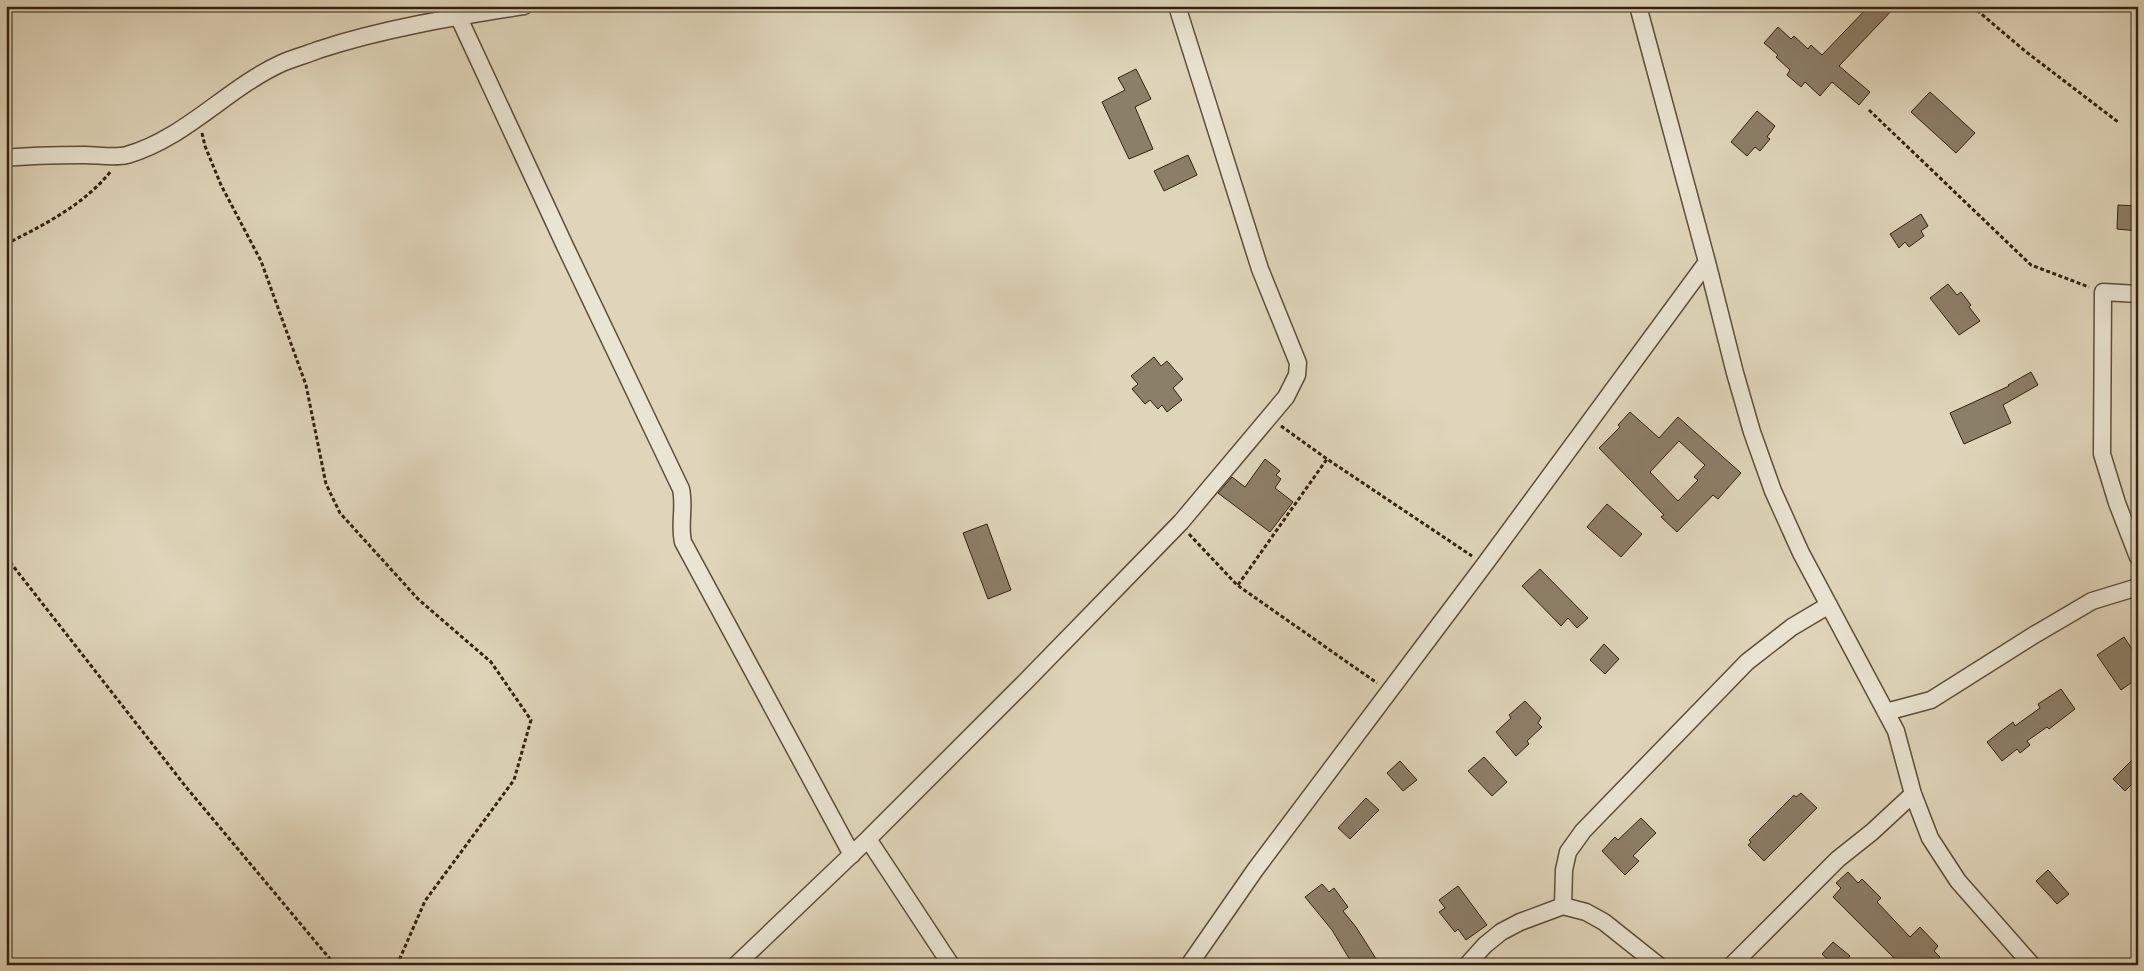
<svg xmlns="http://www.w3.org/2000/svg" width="2144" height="971" font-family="'EB Garamond',serif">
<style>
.building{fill:#8c7f68;stroke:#33210f;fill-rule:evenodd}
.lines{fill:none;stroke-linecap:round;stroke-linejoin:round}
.minor-casing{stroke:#5e4e3a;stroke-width:19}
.path{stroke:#33210f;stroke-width:3;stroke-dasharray:4 2.5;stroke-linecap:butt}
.minor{stroke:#eae4d2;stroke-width:16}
</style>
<rect width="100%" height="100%" fill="#dfd5ba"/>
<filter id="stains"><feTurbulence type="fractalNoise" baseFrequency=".004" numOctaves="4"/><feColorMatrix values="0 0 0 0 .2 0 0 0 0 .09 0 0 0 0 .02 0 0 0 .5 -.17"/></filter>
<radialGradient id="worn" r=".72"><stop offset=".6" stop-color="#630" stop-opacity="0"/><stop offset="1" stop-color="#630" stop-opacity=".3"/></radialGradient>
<path class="building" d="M1869,6H1896L1839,66L1870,92L1859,105L1832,82L1820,96L1805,82L1801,87L1787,75L1790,70L1776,57L1778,55L1764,43L1778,27L1791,39L1794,36L1808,49L1811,45L1822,55Z
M1136,69L1151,99L1135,107L1153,149L1129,159L1102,102L1125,90L1118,78Z
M1930,92L1975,133L1956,153L1911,112Z
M1757,111L1775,126L1767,137L1770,139L1760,151L1755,147L1747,156L1731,142Z
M1188,155L1197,175L1164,191L1154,171Z
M2118,205L2138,206V231L2117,229Z
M1921,214L1928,226L1921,231L1924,236L1909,247L1905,242L1899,248L1890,234Z
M1948,284L1957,295L1961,292L1971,305L1969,307L1980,321L1959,335L1930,298Z
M1154,357L1161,366L1167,361L1183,379L1173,388L1182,400L1167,412L1162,405L1158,409L1150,400L1145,404L1132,389L1138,384L1131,376Z
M2031,372L2038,385L2003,405L2011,423L1964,444L1950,413L2009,386L2008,385Z
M1630,412L1659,438L1678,417L1741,473L1718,499L1713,495L1677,532L1661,517L1664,515L1599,448L1620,427L1618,425ZM1679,441L1705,465L1694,477L1698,480L1678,501L1650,472Z
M1265,459L1280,471L1276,475L1281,479L1275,488L1293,502L1270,532L1218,493L1232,477L1245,487Z
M1607,504L1642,534L1621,557L1587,527Z
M987,524L1011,590L988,599L963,533Z
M1540,569L1588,618L1577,628L1568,618L1561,626L1522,586Z
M2124,637L2138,658V678L2121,690L2097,655Z
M1604,644L1619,659L1605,674L1590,660Z
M2061,689L2075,709L2049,729L2047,727L2027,741L2030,745L2020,753L2017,749L2002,761L1987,742L2013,722L2015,726L2040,708L2038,704Z
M1525,701L1541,718L1538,723L1542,727L1527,741L1529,744L1516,756L1496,732L1511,718L1509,715Z
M2138,754V778L2125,791L2113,779Z
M1484,757L1507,782L1492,796L1468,771Z
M1400,761L1417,780L1403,791L1387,773Z
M1801,793L1817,808L1764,861L1748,845L1751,842L1749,840L1794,795L1796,797Z
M1366,798L1379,810L1350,839L1338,828Z
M1641,818L1656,833L1633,856L1639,861L1625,875L1602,851L1615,837L1618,840Z
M2048,870L2069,894L2057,904L2036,881Z
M1848,872L1858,883L1862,879L1881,898L1877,902L1910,937L1920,927L1938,946L1934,951L1940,957L1932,965H1901L1833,897L1841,888L1836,883Z
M1322,884L1329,892L1334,888L1348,907L1343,911L1356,927L1380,965H1353L1332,930L1305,897Z
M1458,886L1487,925L1466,940L1458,929L1455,932L1439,912L1445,908L1439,900Z
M1833,942L1850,956L1842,965H1834L1822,954Z"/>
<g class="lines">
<defs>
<path id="minor" d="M1638,6L1707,262L1735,373L1752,432L1773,491L1801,553L1896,731L1913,794L1930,838L1958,881L2032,965
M459,18L565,246L681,489C685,507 679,524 683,542L852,855
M6,158C33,155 59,155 85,155C98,155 115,158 127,155C186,138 227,88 282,63C293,58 306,55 318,50C385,28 455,17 524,6
M2138,294L2103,292L2102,454L2117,503L2138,557
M1886,712L1931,700L2034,635L2092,601L2138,587
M868,839L951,965
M1563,906L1564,870L1568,852L1583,831L1747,662L1792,627L1829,605
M736,965L868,839L1027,680L1181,522L1286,397L1297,375L1298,363L1260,269L1177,6
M1189,965L1255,870L1485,564L1707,262
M1467,965L1485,945L1501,932L1520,922L1563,906L1586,912L1604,922L1658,965
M1732,965L1838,859L1872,832L1913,794"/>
</defs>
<use href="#minor" class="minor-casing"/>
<path class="path" d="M1972,6L2025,51L2118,122
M1869,110L2031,265L2089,287
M202,133L205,146L221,185L261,261L306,385L326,484L340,513L418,599L491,662L531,720L514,780L425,901L397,965
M6,244C44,225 85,204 111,171
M1281,426L1327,459L1472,556
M1189,534L1237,585L1377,683
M6,557L186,787L335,965
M1238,585L1327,459"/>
<use href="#minor" class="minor"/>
</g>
<rect width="2144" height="971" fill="none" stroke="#dfd5ba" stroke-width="25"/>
<rect x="8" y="8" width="2129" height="956" fill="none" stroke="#33210f" stroke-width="2.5"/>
<rect x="12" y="12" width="2119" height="946" fill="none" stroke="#33210f"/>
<rect width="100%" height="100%" filter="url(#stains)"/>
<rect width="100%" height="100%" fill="url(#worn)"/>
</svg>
